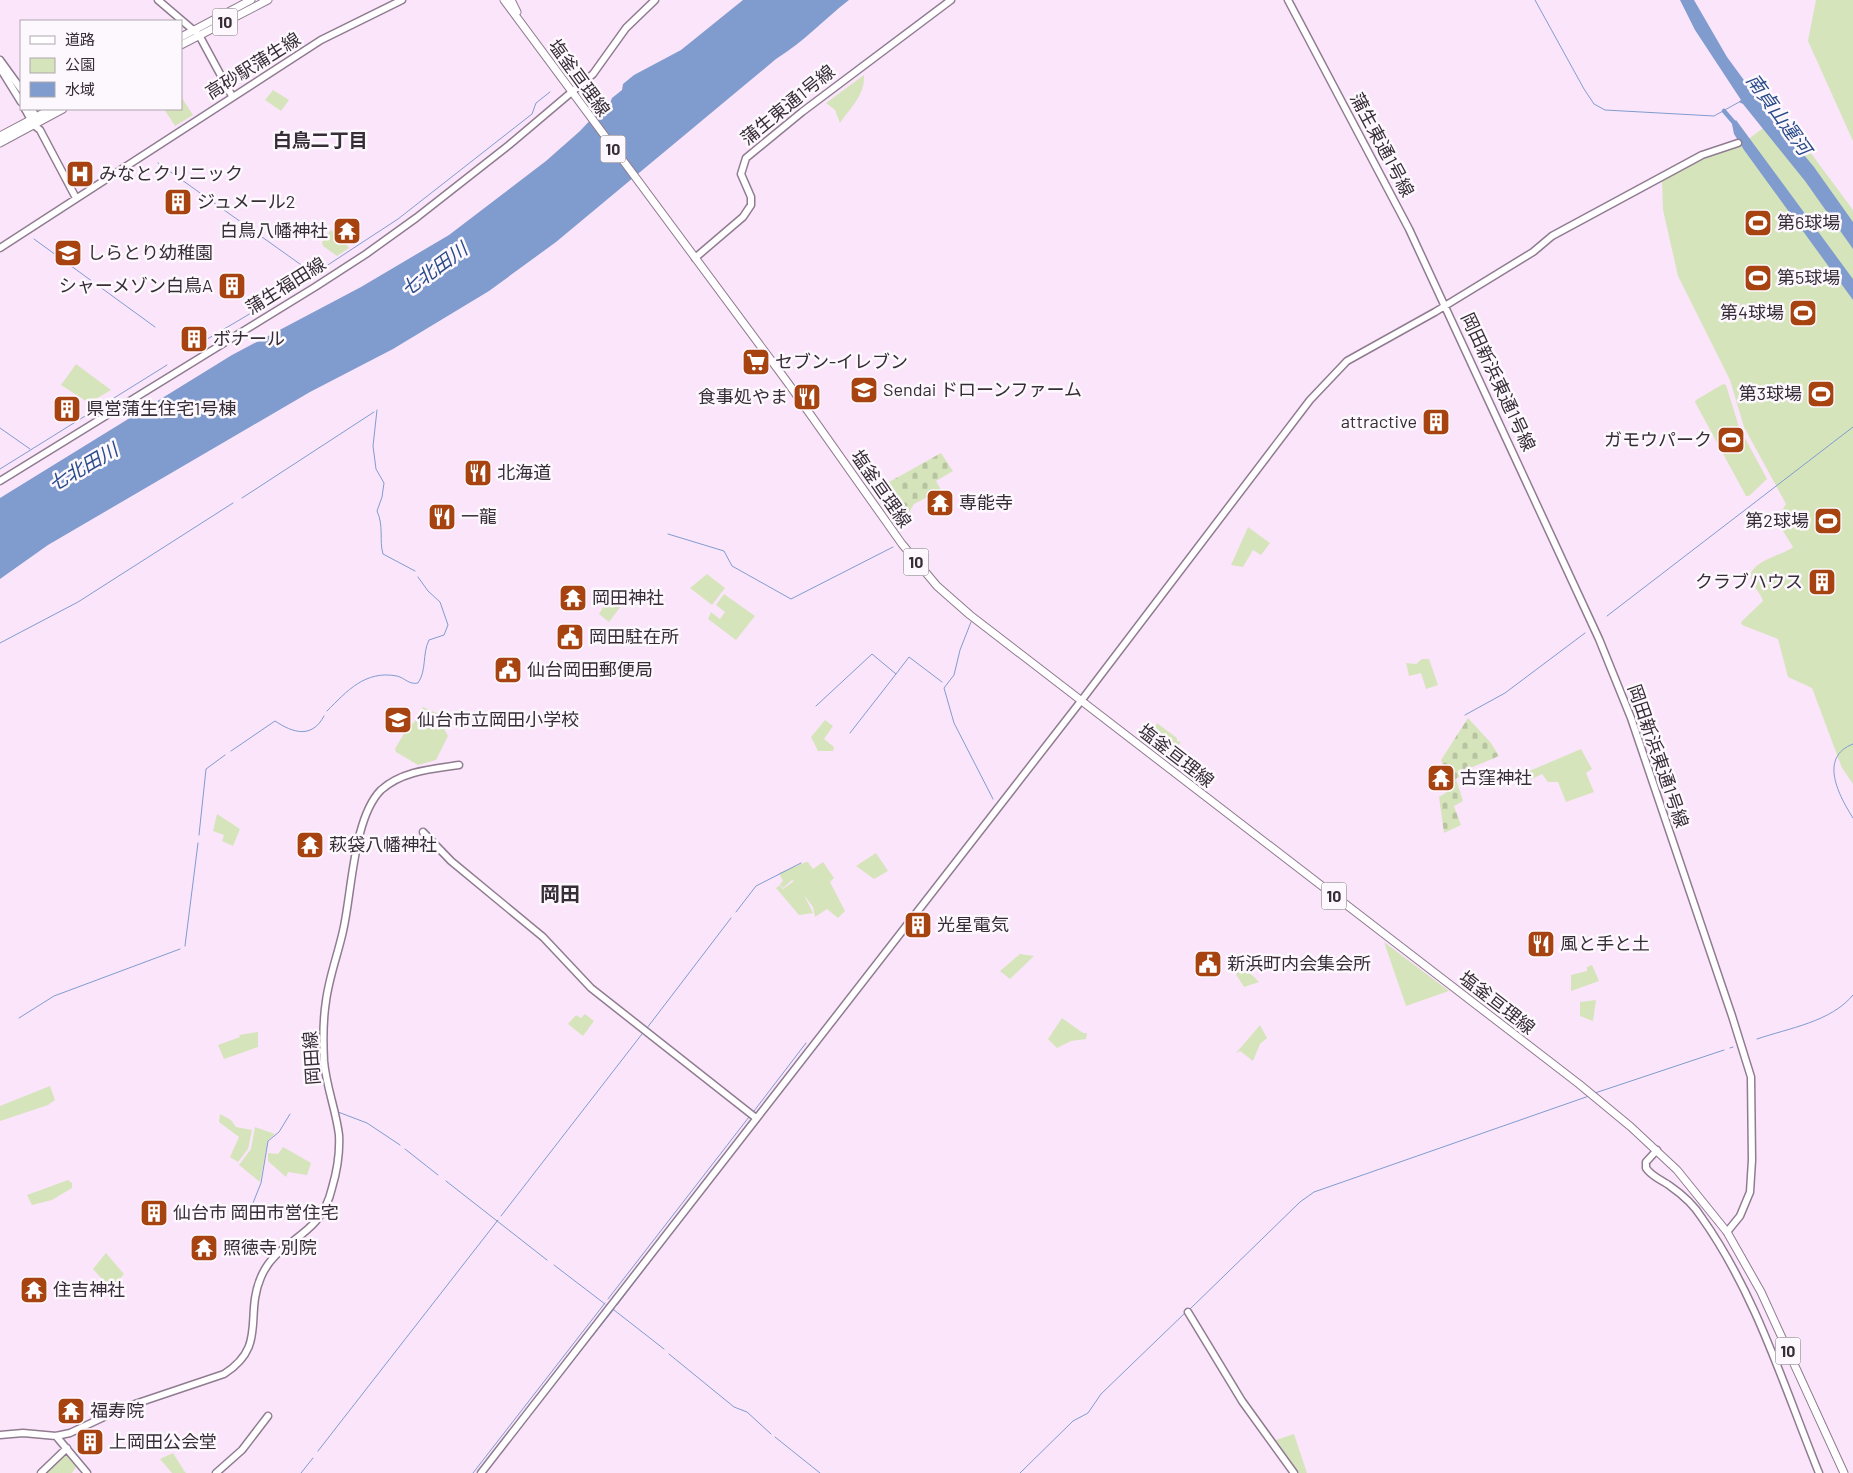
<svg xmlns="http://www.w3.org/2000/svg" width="1853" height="1473" font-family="Barlow,'Noto Sans JP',sans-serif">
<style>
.green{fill:#d6e4bb}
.cemetery{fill:url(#cemetery-stones)}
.water{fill:#809ccf}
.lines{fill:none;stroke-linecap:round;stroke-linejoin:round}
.stream{stroke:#809ccf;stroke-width:1}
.canal{stroke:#809ccf;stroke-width:4.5}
.secondary-casing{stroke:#907c90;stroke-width:9}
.primary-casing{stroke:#907c90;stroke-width:9}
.secondary{stroke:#fff;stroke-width:6}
.primary{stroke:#fff;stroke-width:7}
.labels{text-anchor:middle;stroke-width:5;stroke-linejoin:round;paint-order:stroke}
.shield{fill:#fdf8fd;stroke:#726a72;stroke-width:1}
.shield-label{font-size:16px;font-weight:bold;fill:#362d36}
.street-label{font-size:18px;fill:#362d36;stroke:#fdf8fd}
.poi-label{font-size:18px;fill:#362d36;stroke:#fdf8fd;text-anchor:start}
.water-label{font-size:19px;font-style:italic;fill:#294b8a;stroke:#fdf8fd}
.neighbourhood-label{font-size:19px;font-weight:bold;fill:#362d36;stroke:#fdf8fd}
.quarter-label{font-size:20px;font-weight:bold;fill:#362d36;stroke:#fdf8fd}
</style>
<defs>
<pattern id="cemetery-stones" width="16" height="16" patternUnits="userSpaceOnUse" patternTransform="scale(1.25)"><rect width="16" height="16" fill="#d6e4bb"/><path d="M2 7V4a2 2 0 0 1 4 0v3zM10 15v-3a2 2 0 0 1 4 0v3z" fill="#b8c4a1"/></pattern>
</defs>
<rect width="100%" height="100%" fill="#fbe5fb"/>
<path class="green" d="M1816,0H1853V141L1808,41Z
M864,75C865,95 851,107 840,123L835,110L826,103Z
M273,90L289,100L281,111L265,100Z
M182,98L193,115L175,126L164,109H181Z
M1782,114L1853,210V784L1842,768L1812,688L1788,677L1778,639L1742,625L1741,622L1763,601C1761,594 1754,587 1751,580C1746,562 1784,555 1793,547L1776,520L1786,504L1744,427L1730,380L1678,276L1663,210L1662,181L1708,156L1739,146Z
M331,230L342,238L349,248L337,256L323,246L322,242Z
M76,364L111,390L89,403L61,385Z
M1723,384L1726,385L1739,427L1767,479L1749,496H1746L1695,402L1696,400Z
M1248,527L1270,543L1261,555L1253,550L1243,567L1231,565Z
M707,574L725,588L712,605L690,588Z
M724,594L755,616L736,640L708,619L711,612L720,619L725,612L716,605Z
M609,597L621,606L609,622L599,614Z
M1422,659H1429L1438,685L1426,689L1421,673L1409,676L1406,663L1416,664Z
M423,707L448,718L443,727L448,736L436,760L418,765L396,752L395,749L410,723L413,724Z
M825,720L833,726L824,739L834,747L833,751H818L811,737Z
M1157,723L1177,738V741L1181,742L1168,759L1150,744L1152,733Z
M1581,749L1592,769L1586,773L1594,792L1566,802L1558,782H1548L1542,774L1530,780L1527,772Z
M217,814L240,829L233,846L222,841L224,835L213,831Z
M876,853L888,871L874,879L856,866Z
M806,862H808L813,869L823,862L834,878L830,882L845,911L838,918L827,909L815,917L813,907L804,895L813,913L799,915L776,888L780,885L783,889L794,881L792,880L783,888L780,884L783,881L779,873Z
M1384,942L1449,991L1406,1006Z
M1020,954L1034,956L1010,979L1000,971Z
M1592,965L1599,981L1571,991V975L1587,971V967Z
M1235,966L1251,974L1259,982L1244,987L1232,968Z
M1596,1000L1593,1021L1580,1016V1002Z
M585,1014L594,1021L583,1036L568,1024L576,1015L581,1018Z
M1062,1018L1083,1033H1087L1086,1039L1071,1041L1057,1048L1048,1039Z
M1260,1025L1267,1038L1260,1044L1253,1061L1240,1051L1236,1053Z
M258,1032V1047L224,1059L218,1045L240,1037L239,1035Z
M50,1086L55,1100L48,1105L0,1121V1106Z
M220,1114L231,1120L236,1127L252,1130L248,1149L238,1162L230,1157L239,1137L219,1122Z
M255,1127L275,1134L268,1140L260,1182L239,1165L251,1149Z
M283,1147L311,1163L307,1175L288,1172L286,1177L268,1161V1153L278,1154Z
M68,1180L72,1183V1188L52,1200L32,1205L27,1195Z
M106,1253L124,1274L111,1289L93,1269Z
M1294,1434L1307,1473H1299L1276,1440Z
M173,1453L185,1472L186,1473H172L160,1459Z
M63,1455H67L76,1467L72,1473H44Z"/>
<path class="cemetery" d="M941,453L953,471L936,481L941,490L914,504L907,516L892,504L882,486Z
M1468,718L1491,743L1499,756L1468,769L1456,779L1463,801L1454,806L1461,825L1444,833L1439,797L1452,789L1441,760Z"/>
<path class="water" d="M743,0H849C823,20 805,41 776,59L556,242L489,291L393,349L310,392L48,545L0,579V498L232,355L361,287L449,235L546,161L580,131L596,114L608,108L612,98L622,90L623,84L634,75L681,50Z
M1680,0H1694L1727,57L1760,102L1814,167L1853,222V249L1805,181L1743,104L1739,102L1741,100L1695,30Z
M1736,120L1850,275L1853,279V300L1744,150L1734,134L1732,124Z"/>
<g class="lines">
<path class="stream" d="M1535,0L1584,89L1594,104L1605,110L1714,116L1741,101
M158,163L314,274
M34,239L155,327
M188,344L192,348L285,293L398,219L532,114L536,103L550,92
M377,410L373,446L376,469L384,483L382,497L377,511C384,526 379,540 383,554L415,571
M0,428L30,449
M0,469L167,365
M242,498L374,412
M668,534L724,551L732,566L791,599L893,547
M1607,616L1853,427
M971,622L960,650L954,675L944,688L954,723L993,799
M0,643L78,602L233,503
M816,706L872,654L896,674L909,657L942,682
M327,711C347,691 365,670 397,676C405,678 409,685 418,683C427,670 422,654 429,640L444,635L448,625L440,602L428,591L418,577
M1465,715L1505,693L1585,633
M850,733L896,674
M1853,744C1818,757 1839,796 1853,818
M231,751L275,721C293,733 312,739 324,716
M199,835L206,769L225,755
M736,912L756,886L801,863
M185,946L198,843
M19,1018L54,996L180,949
M647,1028L731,918
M1757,1039C1789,1028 1831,1022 1853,995
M1730,1048L1733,1047
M1595,1093L1724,1050
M754,1111L806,1043
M338,1112L367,1123L400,1145
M405,1149L438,1175
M446,1181L547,1260
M251,1208L261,1183L268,1141L279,1132L290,1114
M501,1216L642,1034
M554,1265L605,1304
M608,1299L749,1117
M617,1305L715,1177
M614,1310L664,1349
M1189,1310L1300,1202L1314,1192L1589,1096
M669,1354L734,1407L747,1412L771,1434
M514,1435L614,1309
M775,1437L820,1473
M318,1451L498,1220
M301,1473L313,1458
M473,1473L605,1303
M1020,1473L1073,1421L1088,1413L1101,1394L1186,1312"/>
<path class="canal" d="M1724,111L1736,125"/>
<defs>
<path id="secondary" d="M158,0L199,35L232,96
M1288,0L1409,229L1599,639L1631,718L1732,1016L1751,1077L1752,1160L1750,1192L1740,1216L1727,1232
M0,60L21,89
M0,68L21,102
M25,109L34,125L40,130L76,198
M32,109L38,121
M0,248L321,40L402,0
M695,258L743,217L751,205V197L741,174L746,158L802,112L951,0
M0,481L315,287L366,254L416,218L509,145L593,74L626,28L655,0
M423,832L451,861L543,937L591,988L756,1118
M1657,1150L1646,1162V1168C1652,1177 1662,1180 1670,1186C1683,1195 1694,1205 1702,1218C1756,1294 1784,1387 1819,1473
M1188,1312L1242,1401L1294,1473
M0,1435L23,1433L56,1436L70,1433L123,1408L224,1374C268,1346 244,1316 261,1277C278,1237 320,1240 332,1188C337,1171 340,1153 339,1135C336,1110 326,1086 324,1061C323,1042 323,1020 326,1001C329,977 338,954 343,931C352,893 353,818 381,790C402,771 432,769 459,765
M56,1436L87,1473
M41,1473L67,1448
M216,1473L242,1450L268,1416
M481,1473L1081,701L1310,400L1347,361L1435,312L1533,252L1552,236L1702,155L1738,143"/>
<path id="primary" d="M504,0L788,383L902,544L937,586L970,615L1579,1084L1631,1127L1677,1170L1727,1232L1761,1292L1844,1473
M511,0L517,12
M181,37L251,0
M181,45L268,0
M0,136L51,109
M0,143L63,109"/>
</defs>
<use href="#secondary" class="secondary-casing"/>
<use href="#primary" class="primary-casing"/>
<use href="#secondary" class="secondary"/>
<use href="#primary" class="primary"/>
</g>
<defs>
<symbol id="hospital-square" viewBox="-11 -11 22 22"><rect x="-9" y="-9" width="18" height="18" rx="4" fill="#a74311" stroke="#fdf8fd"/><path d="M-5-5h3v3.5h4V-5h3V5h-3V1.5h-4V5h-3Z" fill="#fff"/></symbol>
<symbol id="building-square" viewBox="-11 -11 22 22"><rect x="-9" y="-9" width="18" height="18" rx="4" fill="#a74311" stroke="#fdf8fd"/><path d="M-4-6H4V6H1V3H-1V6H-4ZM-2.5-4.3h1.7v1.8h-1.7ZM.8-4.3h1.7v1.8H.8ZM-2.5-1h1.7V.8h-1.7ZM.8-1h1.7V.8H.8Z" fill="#fff"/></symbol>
<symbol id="stadium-square" viewBox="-11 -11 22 22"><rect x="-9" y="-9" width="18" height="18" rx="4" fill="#a74311" stroke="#fdf8fd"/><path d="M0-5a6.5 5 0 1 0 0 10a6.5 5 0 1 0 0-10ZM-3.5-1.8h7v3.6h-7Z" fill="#fff"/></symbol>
<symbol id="temple-square" viewBox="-11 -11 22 22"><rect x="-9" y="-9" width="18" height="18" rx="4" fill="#a74311" stroke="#fdf8fd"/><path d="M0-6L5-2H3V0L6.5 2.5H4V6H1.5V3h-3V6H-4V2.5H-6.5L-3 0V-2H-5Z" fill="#fff"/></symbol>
<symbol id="school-square" viewBox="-11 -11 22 22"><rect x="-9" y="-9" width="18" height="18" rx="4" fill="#a74311" stroke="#fdf8fd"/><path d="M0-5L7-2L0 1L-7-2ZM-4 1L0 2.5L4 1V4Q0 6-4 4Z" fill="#fff"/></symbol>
<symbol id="supermarket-square" viewBox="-11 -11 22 22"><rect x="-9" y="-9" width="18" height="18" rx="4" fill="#a74311" stroke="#fdf8fd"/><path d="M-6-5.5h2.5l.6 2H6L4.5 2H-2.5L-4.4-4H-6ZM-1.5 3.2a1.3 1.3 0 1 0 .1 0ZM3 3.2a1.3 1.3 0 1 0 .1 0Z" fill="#fff"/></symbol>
<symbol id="restaurant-square" viewBox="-11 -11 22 22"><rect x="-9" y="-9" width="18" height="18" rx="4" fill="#a74311" stroke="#fdf8fd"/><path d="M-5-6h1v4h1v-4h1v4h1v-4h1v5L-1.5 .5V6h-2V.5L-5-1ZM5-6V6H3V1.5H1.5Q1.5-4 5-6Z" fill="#fff"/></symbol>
<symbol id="civic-square" viewBox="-11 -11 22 22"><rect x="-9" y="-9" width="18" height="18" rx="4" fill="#a74311" stroke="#fdf8fd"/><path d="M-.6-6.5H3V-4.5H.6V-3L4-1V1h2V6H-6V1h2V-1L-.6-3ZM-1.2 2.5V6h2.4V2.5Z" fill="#fff"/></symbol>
</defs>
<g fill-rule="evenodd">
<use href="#hospital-square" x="64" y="158" width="32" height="32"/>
<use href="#building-square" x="162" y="186" width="32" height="32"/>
<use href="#stadium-square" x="1742" y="207" width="32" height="32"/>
<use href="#temple-square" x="331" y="215" width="32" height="32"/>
<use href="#school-square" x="52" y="237" width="32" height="32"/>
<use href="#stadium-square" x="1742" y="262" width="32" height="32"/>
<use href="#building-square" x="216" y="270" width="32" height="32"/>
<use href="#stadium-square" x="1787" y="297" width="32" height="32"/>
<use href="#building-square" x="178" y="323" width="32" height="32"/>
<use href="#supermarket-square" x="740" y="346" width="32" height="32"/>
<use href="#school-square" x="848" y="374" width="32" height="32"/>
<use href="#stadium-square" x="1805" y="378" width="32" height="32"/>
<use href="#restaurant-square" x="791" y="381" width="32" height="32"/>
<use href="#building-square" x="51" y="393" width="32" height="32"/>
<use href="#building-square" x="1420" y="406" width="32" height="32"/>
<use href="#stadium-square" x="1715" y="424" width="32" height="32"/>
<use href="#restaurant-square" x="462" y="457" width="32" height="32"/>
<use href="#temple-square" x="924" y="487" width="32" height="32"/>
<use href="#restaurant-square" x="426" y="501" width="32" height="32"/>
<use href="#stadium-square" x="1812" y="505" width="32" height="32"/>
<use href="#building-square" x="1806" y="566" width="32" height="32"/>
<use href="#temple-square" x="557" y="582" width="32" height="32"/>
<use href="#civic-square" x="554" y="621" width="32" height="32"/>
<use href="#civic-square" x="492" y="654" width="32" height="32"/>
<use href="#school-square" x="382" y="704" width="32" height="32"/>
<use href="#temple-square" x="1425" y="762" width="32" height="32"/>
<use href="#temple-square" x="294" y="829" width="32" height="32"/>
<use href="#building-square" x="902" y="909" width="32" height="32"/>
<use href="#restaurant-square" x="1525" y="928" width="32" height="32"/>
<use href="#civic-square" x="1192" y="948" width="32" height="32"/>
<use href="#building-square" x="138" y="1197" width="32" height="32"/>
<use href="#temple-square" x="188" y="1232" width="32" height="32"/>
<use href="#temple-square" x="18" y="1274" width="32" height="32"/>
<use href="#temple-square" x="55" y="1395" width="32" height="32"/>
<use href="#building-square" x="74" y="1426" width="32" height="32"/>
</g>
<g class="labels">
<g class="shield">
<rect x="212.5" y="8.5" width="25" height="27" rx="4"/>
<rect x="600.5" y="135.5" width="25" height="27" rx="4"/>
<rect x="903.5" y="548.5" width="25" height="27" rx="4"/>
<rect x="1321.5" y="882.5" width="25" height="27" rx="4"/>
<rect x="1775.5" y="1337.5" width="25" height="27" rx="4"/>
</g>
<g class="shield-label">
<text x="225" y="28">10</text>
<text x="613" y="155">10</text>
<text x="916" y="568">10</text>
<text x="1334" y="902">10</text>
<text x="1788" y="1357">10</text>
</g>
<g class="street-label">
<text transform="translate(253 66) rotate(-32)" y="6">高砂駅蒲生線</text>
<text transform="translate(579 78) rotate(54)" y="6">塩釜亘理線</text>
<text transform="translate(788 105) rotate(-39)" y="6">蒲生東通1号線</text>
<text transform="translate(1382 145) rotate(62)" y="6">蒲生東通1号線</text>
<text transform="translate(286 286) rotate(-32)" y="6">蒲生福田線</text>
<text transform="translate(1498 382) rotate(65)" y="6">岡田新浜東通1号線</text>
<text transform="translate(881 489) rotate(55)" y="6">塩釜亘理線</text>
<text transform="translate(1176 756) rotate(38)" y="6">塩釜亘理線</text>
<text transform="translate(1658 756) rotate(71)" y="6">岡田新浜東通1号線</text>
<text transform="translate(1497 1003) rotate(38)" y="6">塩釜亘理線</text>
<text transform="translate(312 1058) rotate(-94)" y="6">岡田線</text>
</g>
<g class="poi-label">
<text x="99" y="180">みなとクリニック</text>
<text x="197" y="208">ジュメール2</text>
<text x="1777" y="229">第6球場</text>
<text x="328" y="237" text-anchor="end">白鳥八幡神社</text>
<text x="87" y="259">しらとり幼稚園</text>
<text x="1777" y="284">第5球場</text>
<text x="213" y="292" text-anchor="end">シャーメゾン白鳥A</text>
<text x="1784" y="319" text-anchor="end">第4球場</text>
<text x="213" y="345">ボナール</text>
<text x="775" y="368">セブン-イレブン</text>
<text x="883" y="396">Sendai ドローンファーム</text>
<text x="1802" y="400" text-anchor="end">第3球場</text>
<text x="788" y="403" text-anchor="end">食事処やま</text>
<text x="86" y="415">県営蒲生住宅1号棟</text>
<text x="1417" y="428" text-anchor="end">attractive</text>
<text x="1712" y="446" text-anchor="end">ガモウパーク</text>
<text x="497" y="479">北海道</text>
<text x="959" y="509">専能寺</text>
<text x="461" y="523">一龍</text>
<text x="1809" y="527" text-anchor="end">第2球場</text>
<text x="1803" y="588" text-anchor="end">クラブハウス</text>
<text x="592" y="604">岡田神社</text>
<text x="589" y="643">岡田駐在所</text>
<text x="527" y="676">仙台岡田郵便局</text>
<text x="417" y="726">仙台市立岡田小学校</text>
<text x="1460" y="784">古窪神社</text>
<text x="329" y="851">萩袋八幡神社</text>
<text x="937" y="931">光星電気</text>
<text x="1560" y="950">風と手と土</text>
<text x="1227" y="970">新浜町内会集会所</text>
<text x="173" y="1219">仙台市 岡田市営住宅</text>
<text x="223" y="1254">照徳寺 別院</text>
<text x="53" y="1296">住吉神社</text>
<text x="90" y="1417">福寿院</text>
<text x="109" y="1448">上岡田公会堂</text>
</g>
<g class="water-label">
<text transform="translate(1779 114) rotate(54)" y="7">南貞山運河</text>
<text transform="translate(434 269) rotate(-36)" y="7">七北田川</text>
<text transform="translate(83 467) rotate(-30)" y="7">七北田川</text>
</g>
<g class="neighbourhood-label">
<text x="320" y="147">白鳥二丁目</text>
</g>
<g class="quarter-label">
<text x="560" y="901">岡田</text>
</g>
</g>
<rect x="20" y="20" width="162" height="90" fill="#fdf8fd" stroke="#ada7ad"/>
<rect x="30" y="36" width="25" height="8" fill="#ffffff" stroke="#ada7ad"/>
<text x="65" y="45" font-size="15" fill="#362d36">道路</text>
<rect x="30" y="58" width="25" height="15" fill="#d6e4bb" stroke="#ada7ad"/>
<text x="65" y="70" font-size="15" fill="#362d36">公園</text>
<rect x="30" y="82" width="25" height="15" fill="#809ccf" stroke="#ada7ad"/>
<text x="65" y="95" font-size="15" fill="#362d36">水域</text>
</svg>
